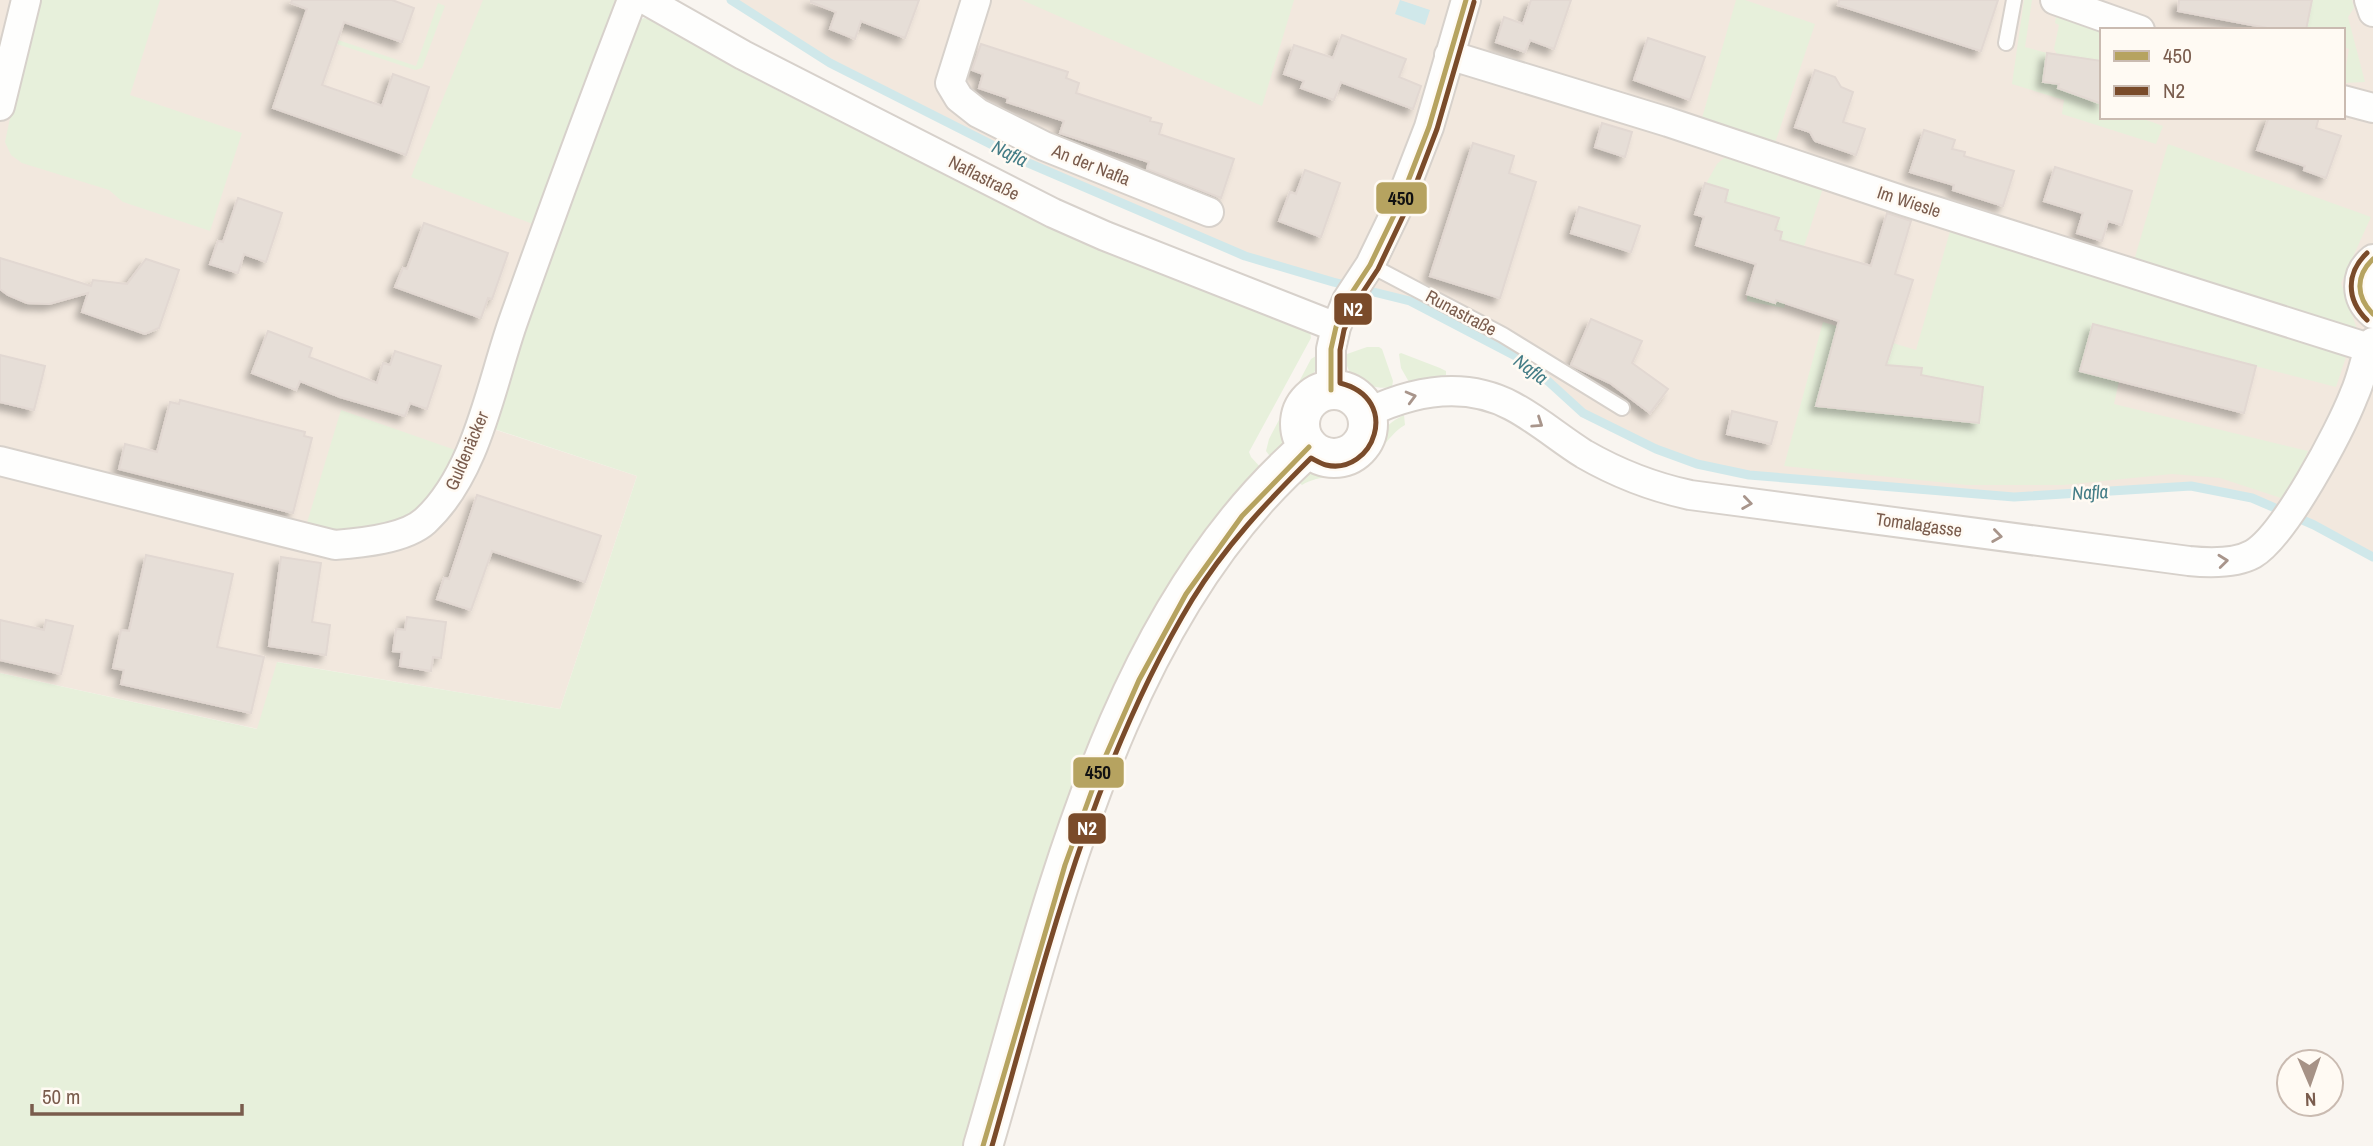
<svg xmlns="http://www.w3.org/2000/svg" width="2373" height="1146" font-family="'Archivo Narrow',sans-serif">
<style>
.residential{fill:#f2e8de;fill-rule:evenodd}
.green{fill:#e7f0db}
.water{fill:#d0e8ea}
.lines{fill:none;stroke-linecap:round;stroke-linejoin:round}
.stream{stroke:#d0e8ea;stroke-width:9}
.building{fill:#e6ded7;stroke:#e2d8d2;stroke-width:2;filter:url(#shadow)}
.lane-casing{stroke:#d7d1cb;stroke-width:18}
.street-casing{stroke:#d7d1cb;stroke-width:32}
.secondary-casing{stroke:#d9d2cb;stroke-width:42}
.lane{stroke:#fefefd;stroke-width:14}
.street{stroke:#fefefd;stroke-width:28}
.secondary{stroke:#fefefd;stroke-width:38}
.bus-1-casing{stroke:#fffaf3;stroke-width:10}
.bus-2-casing{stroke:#fffaf3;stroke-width:10}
.bus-1{stroke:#b6a360;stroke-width:5}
.bus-2{stroke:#7a4b2a;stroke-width:5}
.oneway{stroke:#a8958b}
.labels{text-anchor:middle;stroke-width:5;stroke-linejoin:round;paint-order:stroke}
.street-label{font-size:18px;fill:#7a5c4d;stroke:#fffaf3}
.water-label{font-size:19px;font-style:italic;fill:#437c86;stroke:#fffaf3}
.line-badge{stroke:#fffaf3;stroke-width:2.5}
.badge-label{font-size:19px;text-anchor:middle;font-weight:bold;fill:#fff}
.pale-badge-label{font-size:19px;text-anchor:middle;font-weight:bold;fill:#111}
</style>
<defs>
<filter id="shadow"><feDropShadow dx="-6" dy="6" stdDeviation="3.5" flood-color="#0004"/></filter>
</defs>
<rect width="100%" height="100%" fill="#f9f5f0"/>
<path class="residential" d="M0,0H632L481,425L637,476L560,709L278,662L258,729L0,673Z
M731,0H2373V557L2314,525L2252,498L2191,486L2014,497L1749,475L1697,464L1656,449L1583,413L1527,362L1411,301L1333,282L1245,256L1026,162L830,63ZM2102,30H2343V117H2102Z"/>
<path class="green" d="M35,0H160L130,95L242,133L210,231L123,202L109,190L22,163L11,155L5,142Z
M483,0H615L538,226L411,177Z
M1022,0H1294L1262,106Z
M1736,0H1745L1815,24L1773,149L1700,125Z
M2024,0H2032L2025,47L2047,53L2043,82L2061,84L2066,56L2057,54L2054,49L2059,25L2055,23L2057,12L2102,30V61L2088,99L2102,104V117H2138L2163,126L2156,144L2062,114L2064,100L2012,84Z
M2312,0H2352L2354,8L2348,17L2365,82L2343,83L2349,49L2343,47V30H2306Z
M438,3L445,6L422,68L415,70L337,44L333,52L297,39L302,28L416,66Z
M644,18L651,20L757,80L882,143L885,138L1102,249L1310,331L1311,338L1249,452L1251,457L1262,469L1201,543L967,1146H0V673L257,729L277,662L560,709L637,476L491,428L521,345L525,313L639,20Z
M2168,144L2371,217L2341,283L2357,329L2133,264Z
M1725,157L1823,188L1784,308L1747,301V294L1775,302L1793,244L1780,240L1782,232L1775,230L1778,218L1745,208L1743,213L1703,189L1717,164Z
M1951,228L2072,264L2346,357L2336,387L2092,324L2080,371L2119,381L2114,404L2308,451L2287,500L2220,478L2172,474L2063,485H1967L1784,466L1823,322L1916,350Z
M1367,347H1379L1382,349L1393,381L1392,387C1372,391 1341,378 1347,354Z
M1401,353L1440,368L1446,371V375L1409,382L1401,368L1399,354Z
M1316,356L1315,371L1296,396L1289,409L1287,438L1272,459L1266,451L1269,439L1311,359Z
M341,410L461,452L426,507L404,520L346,535L306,526Z
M1404,415L1405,425C1387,435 1380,457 1361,468C1342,478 1320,474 1302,485L1297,481C1303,477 1309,470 1316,468C1334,464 1345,472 1364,459C1384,444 1374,429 1404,415Z"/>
<path class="water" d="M1400,0L1430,10L1425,25L1395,14Z"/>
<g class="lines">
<path class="stream" d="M731,0L830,63L1026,162L1245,256L1333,282L1410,301L1527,362L1583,413L1656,449L1697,464L1749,475L2014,497L2191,486L2252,498L2314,525L2373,557"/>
</g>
<path class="building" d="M292,0H392L414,8L402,42L344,22L322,85L382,106L393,74L429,87L406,155L273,108L307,9L291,3Z
M811,0H919L905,38L861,21L855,39L830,29L836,12L811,2Z
M1531,0H1571L1554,49L1530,40L1525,52L1496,42L1504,17L1523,24Z
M1839,0H1998L1981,51L1838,5Z
M2179,0H2312L2306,30H2278L2178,11Z
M1342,35L1406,59L1399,77L1421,86L1413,109L1341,82L1334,100L1301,88L1304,81L1284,74L1294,45L1333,58Z
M1648,38L1705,57L1690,100L1634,80Z
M981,44L1068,72L1066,78L1079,83L1076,93L1151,118L1150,121L1162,124L1159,134L1234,159L1221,198L1147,169L1149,162L1060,133L1064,121L1007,102L1008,98L979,88L983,74L972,70Z
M2047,53L2102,61V104L2058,88L2059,84L2043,82Z
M1815,70L1835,77L1841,87L1853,92L1843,122L1865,129L1856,155L1815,141L1810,132L1795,127Z
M2269,117H2319L2316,128L2341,136L2326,178L2304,170L2305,166L2257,150Z
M1602,123L1632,132L1625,157L1595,147Z
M1924,130L1955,140L1952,149L1965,152L1964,156L2014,171L2003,206L1953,190L1954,185L1910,172Z
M1473,143L1514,156L1509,173L1536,182L1500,298L1430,276Z
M2055,167L2132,191L2122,225L2108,221L2102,241L2077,233L2083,213L2044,201Z
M1305,170L1340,183L1321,237L1279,221L1290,192L1296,194Z
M1705,183L1728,190L1725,202L1779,218L1775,230L1782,232L1780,240L1871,266L1887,213L1911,221L1895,274L1913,280L1886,365L1922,368L1921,375L1983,387L1979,423L1816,406L1839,321L1776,300L1775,303L1747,294L1756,264L1696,245L1704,217L1695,214Z
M238,198L282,213L266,262L244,254L238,273L210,264L218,241L223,242Z
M1579,207L1640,226L1631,252L1571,233Z
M424,223L508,253L492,299L488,298L481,318L395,287L403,268L407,269Z
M0,258L91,286L93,280L127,284L146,259L179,270L159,328L145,334L82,312L88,293L49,304L27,303L8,295L0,289Z
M1591,319L1642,341L1632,363L1668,389L1650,413L1610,383L1571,365Z
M2093,324L2256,366L2244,413L2080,371Z
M268,331L312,348L309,357L377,383L383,363L390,365L395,351L441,366L427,409L410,403L405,416L340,397L300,381L296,390L252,373Z
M0,355L45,366L34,410L0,402Z
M180,400L305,432L304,436L312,438L293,513L119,469L125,444L157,452L170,402L179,404Z
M1732,411L1777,422L1771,444L1727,434Z
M477,495L601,536L585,582L492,551L471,610L437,599L444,578L449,579Z
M146,555L233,574L217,647L264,657L251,713L121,684L124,670L113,668L121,630L129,631Z
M281,557L321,563L312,622L330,625L326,655L269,646Z
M407,617L446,622L441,658L433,657L431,671L400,666L402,652L393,651L396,629L405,630Z
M0,620L44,630L46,620L73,626L61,674L0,660Z"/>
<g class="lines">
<defs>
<path id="lane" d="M2006,43L2014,0
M1370,265L1503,335L1622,408"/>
<path id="street" d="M646,0L743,55L1053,213L1105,236L1336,327
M976,0L950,83L959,98L978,113L1044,146L1209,212
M2055,0L2140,30
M2369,0L2373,12
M1449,55L1668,122L1904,201L2369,348
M2343,100L2373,108
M0,106L26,0
M2373,259C2354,274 2355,299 2373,314
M1331,390V349L1336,327L1347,300L1370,265L1398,207L1429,127L1466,0
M1367,413C1413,391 1465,381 1512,406C1537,419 1560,439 1584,454C1617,473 1653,487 1690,495L2189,561C2209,563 2235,564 2253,554C2285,535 2340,431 2354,395C2361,380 2364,364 2369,348L2373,342
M0,461L335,545C361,543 405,539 425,521C478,472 491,383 514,319C552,212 591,106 632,0"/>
<path id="secondary" d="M1300 424a34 34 0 1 1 68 0a34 34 0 1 1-68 0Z
M983,1146C1053,909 1114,615 1309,447"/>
</defs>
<use href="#lane" class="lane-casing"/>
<use href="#street" class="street-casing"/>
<use href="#secondary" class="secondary-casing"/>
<use href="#lane" class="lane"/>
<use href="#street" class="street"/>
<use href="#secondary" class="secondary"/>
<defs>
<path id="bus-1" d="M2373,259C2355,276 2356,297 2373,314
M1331,390V349L1336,327L1347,300L1370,265L1398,207L1429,127L1466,0
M983,1146L1065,865L1099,771L1139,680L1186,594L1242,516L1309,447"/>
<path id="bus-2" d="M2367,320C2346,299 2346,273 2367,253
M992,1146C1045,960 1091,767 1192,600C1225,546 1267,502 1311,458C1315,460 1321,464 1326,465C1373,476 1403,399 1340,383V350L1344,330L1355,304L1378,269L1406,210L1437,129L1474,2"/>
</defs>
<use href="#bus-1" class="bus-1-casing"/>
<use href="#bus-2" class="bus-2-casing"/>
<use href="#bus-1" class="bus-1"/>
<use href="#bus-2" class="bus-2"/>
</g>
<defs><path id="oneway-chevron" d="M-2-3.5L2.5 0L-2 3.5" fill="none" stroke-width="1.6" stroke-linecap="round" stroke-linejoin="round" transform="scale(1.75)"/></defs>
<g class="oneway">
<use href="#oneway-chevron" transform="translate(1411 397) rotate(-15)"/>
<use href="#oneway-chevron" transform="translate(1538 423) rotate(34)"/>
<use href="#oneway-chevron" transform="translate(1747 503) rotate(8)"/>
<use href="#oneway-chevron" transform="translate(1997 536) rotate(8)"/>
<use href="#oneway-chevron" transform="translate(2223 561) rotate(-6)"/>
</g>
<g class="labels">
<g class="street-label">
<text transform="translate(1091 165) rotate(22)" y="6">An der Nafla</text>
<text transform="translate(984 178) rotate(27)" y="6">Naflastraße</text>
<text transform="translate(1909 202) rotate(18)" y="6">Im Wiesle</text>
<text transform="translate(1461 313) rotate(28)" y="6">Runastraße</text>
<text transform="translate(467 451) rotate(-67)" y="6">Guldenäcker</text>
<text transform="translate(1919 525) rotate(8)" y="6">Tomalagasse</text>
</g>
<g class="water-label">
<text transform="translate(1010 153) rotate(26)" y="7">Nafla</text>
<text transform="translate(1531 369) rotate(37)" y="7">Nafla</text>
<text transform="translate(2090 492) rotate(-3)" y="7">Nafla</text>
</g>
</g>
<g class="line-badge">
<rect x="1375" y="181" width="53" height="34" rx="7" fill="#b6a360"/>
<rect x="1333" y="292" width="40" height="34" rx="7" fill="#7a4b2a"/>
<rect x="1072" y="756" width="53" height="33" rx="7" fill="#b6a360"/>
<rect x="1067" y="812" width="40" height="33" rx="7" fill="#7a4b2a"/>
</g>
<g class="badge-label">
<text x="1353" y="316">N2</text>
<text x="1087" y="835">N2</text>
</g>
<g class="pale-badge-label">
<text x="1401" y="205">450</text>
<text x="1098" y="779">450</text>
</g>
<rect x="2100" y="28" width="245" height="91" fill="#fffaf3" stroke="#cabbb1" stroke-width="2"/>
<rect x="2114" y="51" width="35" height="10" fill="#b6a360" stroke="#cabbb1" stroke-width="2"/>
<text x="2163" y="63" font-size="21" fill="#7a5c4d">450</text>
<rect x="2114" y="86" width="35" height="10" fill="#7a4b2a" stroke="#cabbb1" stroke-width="2"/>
<text x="2163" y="98" font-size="21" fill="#7a5c4d">N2</text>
<g transform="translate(2310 1083) rotate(178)"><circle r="33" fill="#fffaf3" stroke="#cabbb1" stroke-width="2"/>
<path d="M0-5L12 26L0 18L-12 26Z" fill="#a69286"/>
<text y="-10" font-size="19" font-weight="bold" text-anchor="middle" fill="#7a5c4d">N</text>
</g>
<path d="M32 1104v10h210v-10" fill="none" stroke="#7a5c4d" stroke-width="3.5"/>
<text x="42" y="1104" font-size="21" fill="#7a5c4d" stroke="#fffaf3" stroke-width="5" paint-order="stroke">50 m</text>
</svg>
